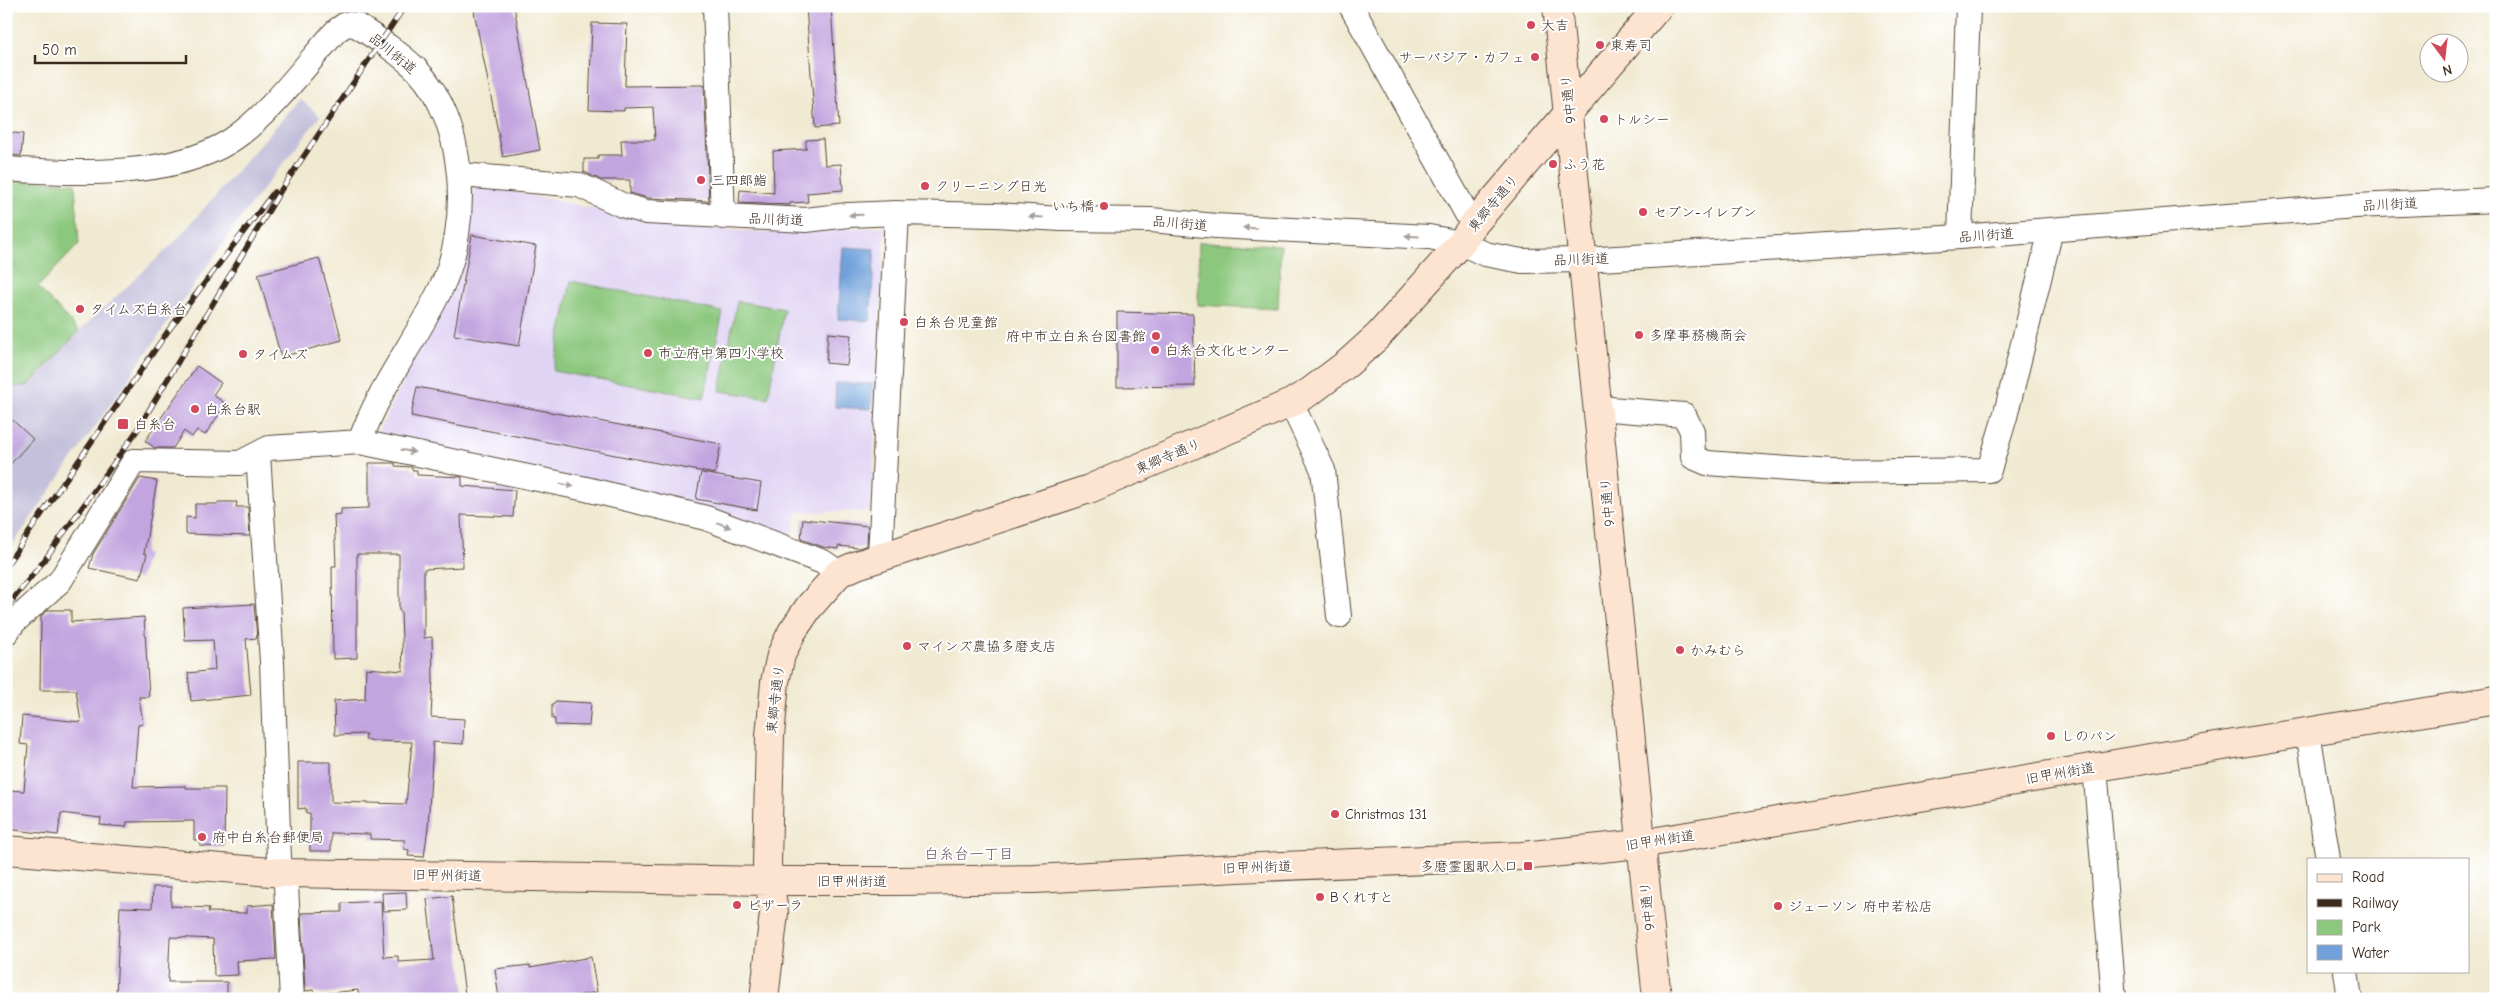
<svg xmlns="http://www.w3.org/2000/svg" width="2502" height="1005" font-family="'Comic Neue','Klee One',sans-serif">
<style>
.built{fill:#e0d4f4}
.industrial{fill:#c4c0db}
.green{fill:#8bc77d;stroke:#63784e}
.water{fill:#71a1db;stroke:#56667c}
.building{fill:#c2a5df}
.lines{fill:none;stroke-linecap:round;stroke-linejoin:round}
.street-casing{stroke:#564739;stroke-width:26}
.secondary-casing{stroke:#564739;stroke-width:30}
.street{stroke:#fff;stroke-width:24}
.secondary{stroke:#fde4d1;stroke-width:28}
.rail-casing{stroke:#3b2a1e;stroke-width:5.5}
.rail{stroke:#fff;stroke-width:4;stroke-dasharray:11;stroke-linecap:butt}
.oneway{fill:#a79f9a}
.poi-dot{fill:#d1495b;stroke:#fff;stroke-width:2}
.labels{text-anchor:middle;stroke-width:4;stroke-linejoin:round;paint-order:stroke}
.poi-label{font-size:14px;fill:#3b2a1e;stroke:#fff;text-anchor:start}
.street-label{font-size:14px;fill:#3b2a1e;stroke:#fff}
.neighbourhood-label{font-size:15px;fill:#6a5562;stroke:#fff}
</style>
<rect width="100%" height="100%" fill="#fff"/>
<filter id="ink" filterUnits="userSpaceOnUse"><feTurbulence type="fractalNoise" baseFrequency=".02" numOctaves="2"/><feDisplacementMap in="SourceGraphic" scale="10" xChannelSelector="R" yChannelSelector="G"/><feConvolveMatrix kernelMatrix="1 2 1 2 8 2 1 2 1" color-interpolation-filters="sRGB"/></filter>
<filter id="wash" filterUnits="userSpaceOnUse"><feTurbulence type="fractalNoise" baseFrequency=".0096" numOctaves="4" result="noise"/><feDisplacementMap in="SourceGraphic" scale="20" xChannelSelector="R" yChannelSelector="G"/><feGaussianBlur stdDeviation="1.12" result="paint"/><feColorMatrix in="noise" values="0 0 0 0 0 0 0 0 0 0 0 0 0 0 0 0 0 1.4 0 .05"/><feComposite in="paint" operator="in"/></filter>
<g filter="url(#wash)">
<rect width="100%" height="100%" fill="#f1ead2"/>
<path class="built" d="M475,183L662,224L777,233L885,226L871,511L798,512L791,538L377,434L458,272Z"/>
<path class="industrial" d="M300,99L320,116L245,212L6,554V388L30,385L79,331L174,243Z"/>
<path class="green" d="M6,179L75,183L79,244L38,287L79,331L29,385L6,388Z
M1199,242L1281,245L1278,309L1198,305Z
M571,281L723,312L704,398L553,371Z
M737,301L784,309L768,398L720,391Z"/>
<path class="water" d="M843,247L875,249L870,321L838,319Z
M836,383L873,384L871,409L835,407Z"/>
<g id="blocks">
<path class="building" d="M473,6H514L540,150L503,157Z
M806,6H831L839,126L815,128Z
M592,23L627,24L625,86L704,85L709,201L648,198L630,193V180H601L584,172V159H598V155H622L621,140H655L653,107L624,108V111L589,110Z
M6,132L23,134L21,156L6,155Z
M823,139L825,165L841,164L843,190L807,193L808,202L790,203V205L739,203L740,190L774,193L773,151L806,149V140Z
M472,235L536,246L519,346L454,335Z
M319,258L342,340L281,357L258,274Z
M1117,312L1193,314L1195,386L1117,387Z
M828,333L851,335L847,365L826,363Z
M197,366L221,383L213,395L226,404L205,435L197,430L192,437L184,431L173,448H155L145,441Z
M417,387L721,444L715,474L411,416Z
M6,414L33,439L6,469Z
M369,463H395V466L412,467V470H417V475L462,477V486L515,490L513,517L461,515L463,567L424,569V638L432,637L433,680L431,717L464,719L463,744L433,742L428,827L424,857L408,856L409,850L404,849L405,840L370,839V834L331,833V851H310V813H306V808L298,809V762H331V802L406,804L412,742L374,741L365,739L366,734L335,735L334,701L365,699L366,668L403,671L401,611H399V554H357V658L333,659L332,566H336L334,515L341,514V509L369,508Z
M701,473L761,483L757,510L696,499Z
M140,478L157,481L144,553L147,554L140,579L89,568L93,554Z
M218,502H237L236,507H248L250,536L186,534V517L195,518V504H218Z
M803,519L868,526L867,545L859,548L838,546V549L823,547L801,539Z
M254,604L257,638L246,639L251,695L191,701L188,673L215,670L213,640L185,641L183,608Z
M48,610H71V622L144,617L149,697H139L143,724L138,725L133,787L186,786V788H225L224,847L200,846V840H194V821L127,822L126,827L100,825L101,818L61,813L58,835L6,829V790L24,791L28,745L20,744L22,716L81,722L76,690H40L41,616Z
M555,701L591,703L589,726L555,725V719H552V704H555Z
M153,887H171V906L209,908L208,912L247,913V906L273,904L276,959L237,961L238,975L214,976L213,939L170,937L168,982H227V999H131V997L116,996L120,907L152,908Z
M406,892L407,910L383,911L382,893Z
M452,896L465,995L441,999H359L358,990L321,994L314,993L313,990L305,991L301,913L342,912V903L381,901L384,957L398,956V962L434,960L427,899Z
M591,957L597,992L562,999H548V997L499,999L495,969L530,965V968Z"/>
</g>
</g>
<g filter="url(#ink)">
<use href="#blocks" fill-opacity="0" stroke="#564739" stroke-width="1"/>
<g class="lines">
<defs>
<path id="street" d="M715,6L723,217
M1351,6L1473,225
M6,169C73,174 172,178 230,141C268,117 306,64 336,31L346,24L356,25C376,38 399,52 417,70C467,122 471,225 441,288C416,341 379,386 360,442
M461,175L579,185L622,205L646,212L806,220L848,215L897,213L996,215L1061,219L1151,220L1216,226L1429,237L1461,243L1485,254L1522,261L1584,260L1960,237L2355,206L2496,200
M1960,237L1968,6
M1291,403L1323,470L1339,616
M1598,408L1684,415L1692,431L1693,457L1707,463L1832,472L1989,470L2005,417L2051,230
M258,455L272,662L279,859L286,885L292,999
M880,556L897,213
M6,633L14,622L60,581L134,461L240,463L269,448L360,442L586,489L706,518L823,562L839,573
M2308,731L2328,859
M2095,767L2114,999
M2346,971L2350,999"/>
<path id="secondary" d="M1557,6L1657,999
M6,850L283,873L770,881H898L1035,879L1237,868L1522,856L1640,844L2496,700
M764,999L774,913L767,864L770,736L775,682L781,655L792,632L809,607L839,573L857,565L1089,489L1291,403L1311,391L1348,363L1378,336L1461,243L1473,225L1659,6"/>
</defs>
<use href="#street" class="street-casing"/>
<use href="#secondary" class="secondary-casing"/>
<use href="#street" class="street"/>
<use href="#secondary" class="secondary"/>
<defs>
<path id="rail" d="M6,566L168,331L274,192
M6,608L43,562L136,432L281,190L405,6"/>
</defs>
<use href="#rail" class="rail-casing"/>
<use href="#rail" class="rail"/>
</g>
<defs><path id="oneway-solid" d="M-6-.8H1V-3.2L6.5 0L1 3.2V.8H-6Z" transform="scale(1.25)"/></defs>
<g class="oneway">
<use href="#oneway-solid" transform="translate(856 215) rotate(178)"/>
<use href="#oneway-solid" transform="translate(1036 217) rotate(-176)"/>
<use href="#oneway-solid" transform="translate(1250 228) rotate(-177)"/>
<use href="#oneway-solid" transform="translate(1412 236) rotate(-177)"/>
<use href="#oneway-solid" transform="translate(408 451) rotate(10)"/>
<use href="#oneway-solid" transform="translate(567 485) rotate(11)"/>
<use href="#oneway-solid" transform="translate(724 525) rotate(21)"/>
</g>
</g>
<g class="poi-dot">
<circle cx="1531" cy="25" r="5"/>
<circle cx="1600" cy="45" r="5"/>
<circle cx="1535" cy="57" r="5"/>
<circle cx="1604" cy="119" r="5"/>
<circle cx="1553" cy="164" r="5"/>
<circle cx="701" cy="180" r="5"/>
<circle cx="925" cy="186" r="5"/>
<circle cx="1104" cy="206" r="5"/>
<circle cx="1643" cy="212" r="5"/>
<circle cx="80" cy="309" r="5"/>
<circle cx="904" cy="322" r="5"/>
<circle cx="1639" cy="335" r="5"/>
<circle cx="1156" cy="336" r="5"/>
<circle cx="1155" cy="350" r="5"/>
<circle cx="648" cy="353" r="5"/>
<circle cx="243" cy="354" r="5"/>
<circle cx="195" cy="409" r="5"/>
<rect x="117" y="418" width="12" height="12" rx="2.5"/>
<circle cx="907" cy="646" r="5"/>
<circle cx="1680" cy="650" r="5"/>
<circle cx="2051" cy="736" r="5"/>
<circle cx="1335" cy="814" r="5"/>
<circle cx="202" cy="837" r="5"/>
<rect x="1523" y="861" width="10" height="10" rx="2.5"/>
<circle cx="1320" cy="897" r="5"/>
<circle cx="737" cy="905" r="5"/>
<circle cx="1778" cy="906" r="5"/>
</g>
<g class="labels">
<g class="poi-label">
<text x="1541" y="30">大吉</text>
<text x="1610" y="50">東寿司</text>
<text x="1525" y="62" text-anchor="end">サーバジア・カフェ</text>
<text x="1614" y="124">トルシー</text>
<text x="1563" y="169">ふう花</text>
<text x="711" y="185">三四郎鮨</text>
<text x="935" y="191">クリーニング日光</text>
<text x="1094" y="211" text-anchor="end">いち橋</text>
<text x="1653" y="217">セブン-イレブン</text>
<text x="90" y="314">タイムズ白糸台</text>
<text x="914" y="327">白糸台児童館</text>
<text x="1649" y="340">多摩事務機商会</text>
<text x="1146" y="341" text-anchor="end">府中市立白糸台図書館</text>
<text x="1165" y="355">白糸台文化センター</text>
<text x="658" y="358">市立府中第四小学校</text>
<text x="253" y="359">タイムズ</text>
<text x="205" y="414">白糸台駅</text>
<text x="134" y="429">白糸台</text>
<text x="917" y="651">マインズ農協多磨支店</text>
<text x="1690" y="655">かみむら</text>
<text x="2061" y="741">しのパン</text>
<text x="1345" y="819">Christmas 131</text>
<text x="212" y="842">府中白糸台郵便局</text>
<text x="1518" y="871" text-anchor="end">多磨霊園駅入口</text>
<text x="1330" y="902">Bくれすと</text>
<text x="747" y="910">ピザーラ</text>
<text x="1788" y="911">ジェーソン 府中若松店</text>
</g>
<g class="street-label">
<text transform="translate(393 53) rotate(39)" y="5">品川街道</text>
<text transform="translate(1568 99) rotate(-96)" y="5">9中通り</text>
<text transform="translate(1493 203) rotate(-50)" y="5">東郷寺通り</text>
<text transform="translate(2390 204) rotate(-3)" y="5">品川街道</text>
<text transform="translate(776 219) rotate(2)" y="5">品川街道</text>
<text transform="translate(1180 223) rotate(5)" y="5">品川街道</text>
<text transform="translate(1986 235) rotate(-4)" y="5">品川街道</text>
<text transform="translate(1581 259) rotate(-2)" y="5">品川街道</text>
<text transform="translate(1168 456) rotate(-23)" y="5">東郷寺通り</text>
<text transform="translate(1607 502) rotate(-95)" y="5">9中通り</text>
<text transform="translate(775 699) rotate(-83)" y="5">東郷寺通り</text>
<text transform="translate(2060 773) rotate(-10)" y="5">旧甲州街道</text>
<text transform="translate(1660 840) rotate(-9)" y="5">旧甲州街道</text>
<text transform="translate(1257 867) rotate(-2)" y="5">旧甲州街道</text>
<text transform="translate(447 875) rotate(1)" y="5">旧甲州街道</text>
<text x="852" y="886">旧甲州街道</text>
<text transform="translate(1647 906) rotate(-96)" y="5">9中通り</text>
</g>
<g class="neighbourhood-label">
<text x="969" y="859">白糸台一丁目</text>
</g>
</g>
<rect width="2502" height="1005" fill="none" stroke="#fff" stroke-width="25"/>
<rect x="2307" y="858" width="162" height="115" fill="#ffffff" stroke="#b1aaa5"/>
<rect x="2317" y="874" width="25" height="8" fill="#fde4d1" stroke="#b1aaa5"/>
<text x="2352" y="882" font-size="15" fill="#3b2a1e">Road</text>
<rect x="2317" y="899" width="25" height="8" fill="#3b2a1e" stroke="#b1aaa5"/>
<text x="2352" y="908" font-size="15" fill="#3b2a1e">Railway</text>
<rect x="2317" y="920" width="25" height="15" fill="#8bc77d" stroke="#b1aaa5"/>
<text x="2352" y="932" font-size="15" fill="#3b2a1e">Park</text>
<rect x="2317" y="945" width="25" height="15" fill="#71a1db" stroke="#b1aaa5"/>
<text x="2352" y="958" font-size="15" fill="#3b2a1e">Water</text>
<g transform="translate(2444 58) rotate(165)"><circle r="24" fill="#ffffff" stroke="#b1aaa5"/>
<path d="M0-4L9 19L0 12L-9 19Z" fill="#d1495b"/>
<text y="-8" font-size="14" font-weight="bold" text-anchor="middle" fill="#3b2a1e">N</text>
</g>
<path d="M35 55v8h151v-8" fill="none" stroke="#3b2a1e" stroke-width="2.5"/>
<text x="42" y="55" font-size="15" fill="#3b2a1e" stroke="#ffffff" stroke-width="4" paint-order="stroke">50 m</text>
</svg>
